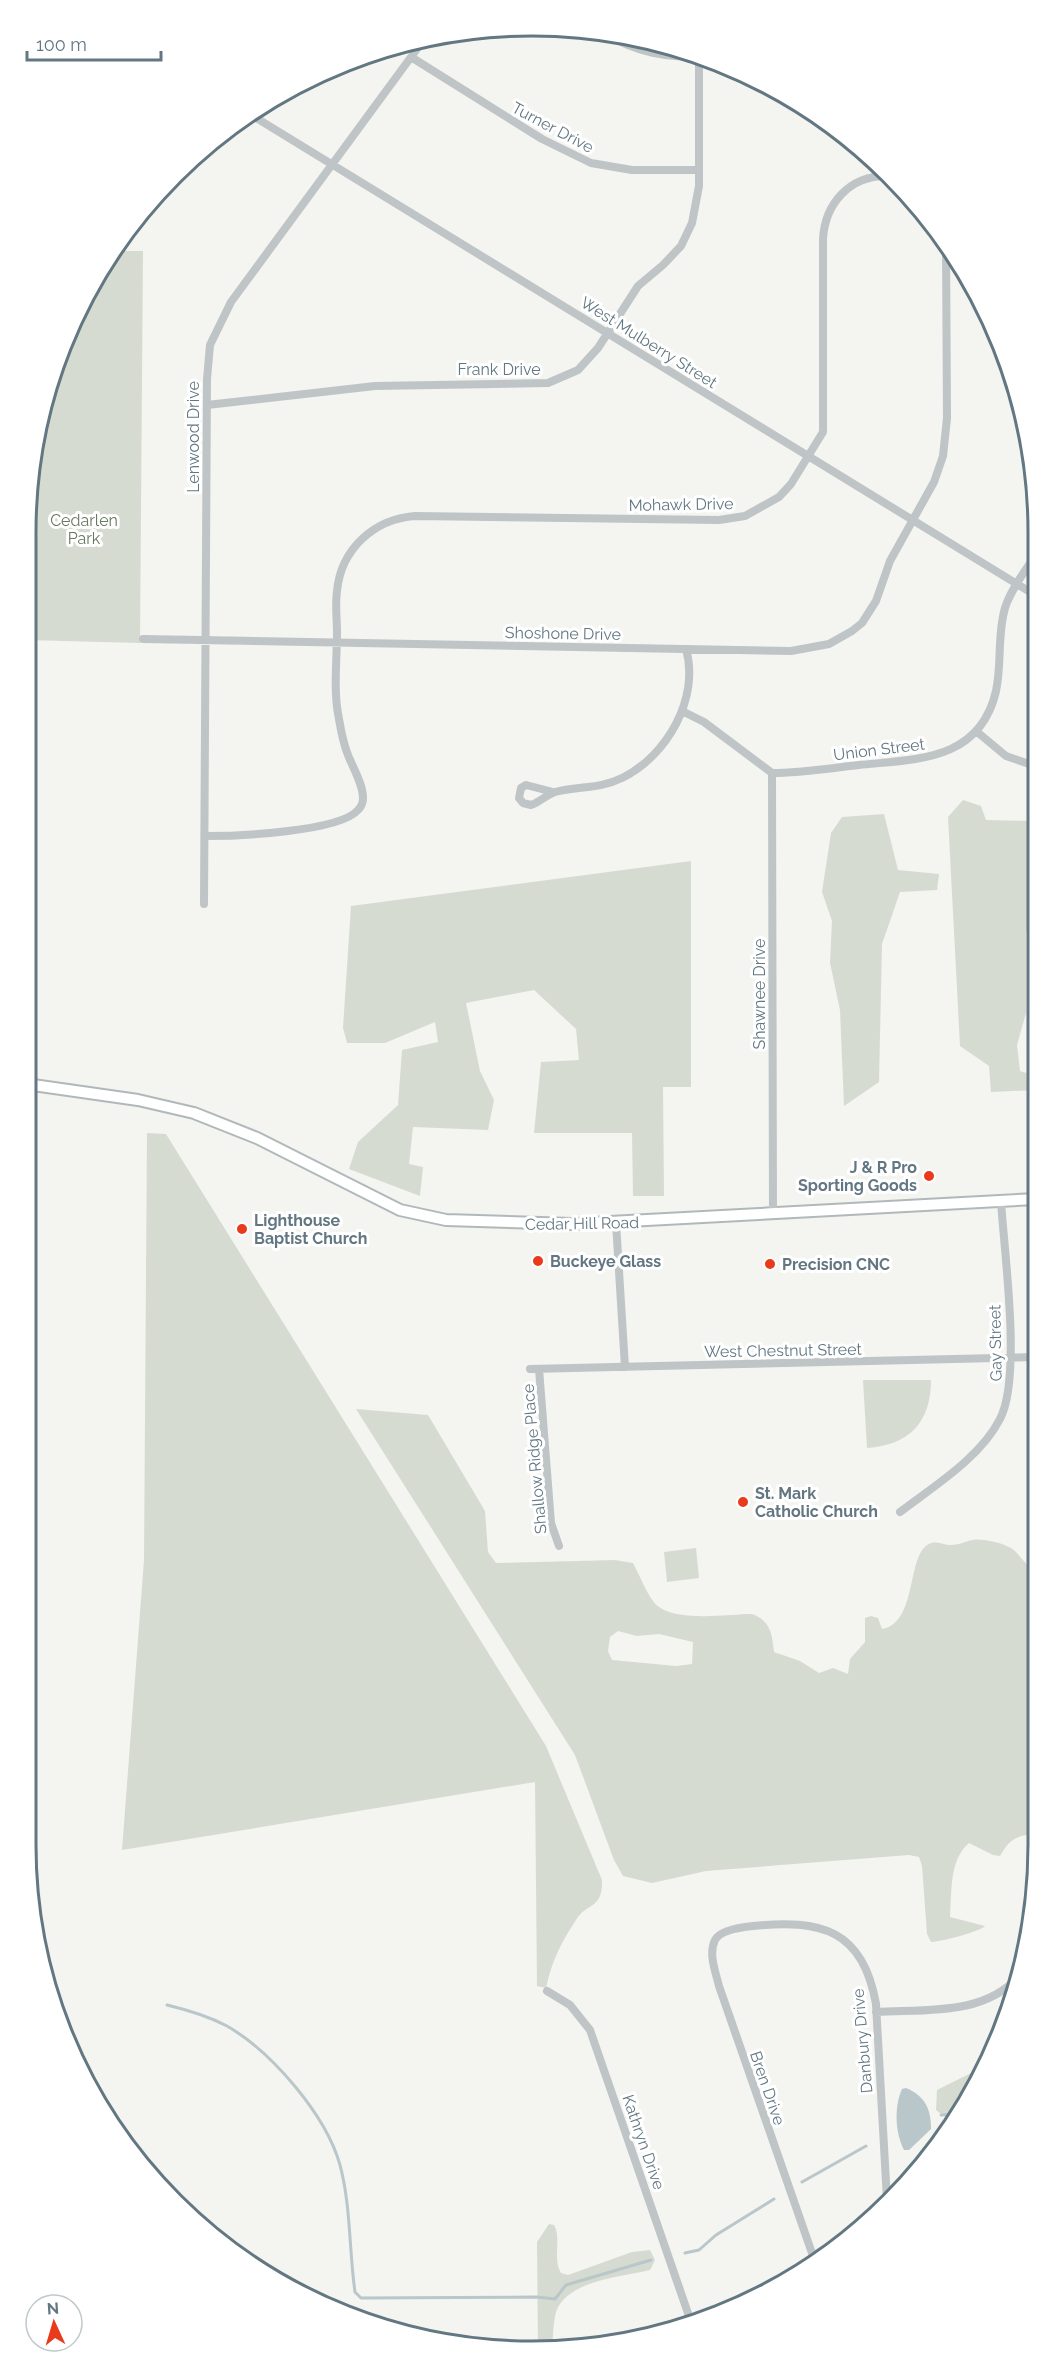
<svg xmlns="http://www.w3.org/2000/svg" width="1064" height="2377" font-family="Raleway,sans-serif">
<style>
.green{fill:#d6dbd1;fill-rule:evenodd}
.water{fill:#b9c6ca}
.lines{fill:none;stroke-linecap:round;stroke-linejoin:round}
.stream{stroke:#b9c6ca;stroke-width:3}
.secondary-casing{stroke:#b1b8bb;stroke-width:14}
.minor{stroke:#bfc4c6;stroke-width:8}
.secondary{stroke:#fff;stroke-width:10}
.poi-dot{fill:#e93a1b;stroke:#fff;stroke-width:2}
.labels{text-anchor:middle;stroke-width:6;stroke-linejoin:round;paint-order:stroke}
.street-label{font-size:16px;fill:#627782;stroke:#fff}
.park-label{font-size:16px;fill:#687961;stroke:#fff}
.poi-label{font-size:16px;font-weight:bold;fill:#627782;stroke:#fff;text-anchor:start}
.rim{fill:none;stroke:#627782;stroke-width:3}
</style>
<rect width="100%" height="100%" fill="#f4f4f0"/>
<path class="green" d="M111,251H143L140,643L26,640C26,534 25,440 64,340C75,309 95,280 111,251Z
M963,800L981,806L986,820L1035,821L1036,909L1026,932V1013L1017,1045L1020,1071L1036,1076V1090L991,1092L989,1066L960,1046L948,817Z
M884,814L898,870L939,874L937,890L900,892L882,944L879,1082L844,1106L840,1010L830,963L832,921L822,892L831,833L842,817Z
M691,861V1087H663L664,1196H633L632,1133H534L541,1062L579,1060L576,1029L534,990L466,1003L480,1071L494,1100L488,1130L413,1127L409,1164L423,1167L420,1196L349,1169L358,1142L398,1105L402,1050L438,1042L435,1022L385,1043H347L343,1028L351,906Z
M147,1133L166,1134L546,1746L602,1880C603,1910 587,1902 576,1920C560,1944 552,1961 546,1988L537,1986L535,1782L122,1850L144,1560Z
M863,1380H931C931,1423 909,1445 867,1448Z
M356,1409L428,1415L485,1511L488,1552L496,1563L615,1560L633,1563C640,1576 645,1590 653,1601C669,1624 727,1614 752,1614C771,1621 772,1634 774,1652L800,1661L819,1673L833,1668L848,1674L850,1659L865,1642V1618L871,1616L878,1618L882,1629C918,1623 906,1555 929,1544C937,1540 943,1545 951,1545C960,1545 965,1541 973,1540C982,1538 1001,1543 1009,1547C1020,1552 1026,1570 1038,1568V1835C1019,1834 1010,1838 1000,1856L993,1855L969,1843C949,1860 952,1892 950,1917L985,1926C979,1932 940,1942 931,1942L927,1934L922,1866L919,1857L909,1855L706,1871L652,1883L623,1876L614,1860L575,1755ZM618,1631L637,1636L659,1634L693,1642L692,1664L676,1666L612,1660L608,1651L610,1637Z
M696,1548L699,1578L667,1582L664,1552Z
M983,2067L953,2114L945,2117L936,2110L937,2090Z
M549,2224L554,2225C562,2239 552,2258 561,2273L568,2275L632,2252L650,2250L655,2260L650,2270C622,2277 567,2280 556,2312C553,2324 553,2338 552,2350L538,2351L537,2242Z"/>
<path class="water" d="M906,2088C925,2096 931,2109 931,2129L909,2150H904C895,2133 894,2107 902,2089Z"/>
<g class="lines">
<path class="stream" d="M167,2005C188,2010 208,2016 227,2026C272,2052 326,2115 340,2165C351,2206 349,2251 355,2292L361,2298L537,2297L555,2299L566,2285L651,2260
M941,2115L953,2114
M802,2182L866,2146
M685,2253L699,2250L716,2235L774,2199"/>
<defs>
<path id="secondary" d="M26,1084L138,1100L194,1113L257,1138L400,1210L446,1220L572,1224L1036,1199"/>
</defs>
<use href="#secondary" class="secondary-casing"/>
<path class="minor" d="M605,33C635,53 667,57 702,57
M411,57L542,139L591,163L632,170H699
M248,113L1035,595
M207,405L375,386L548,383L578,370L598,348L638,286L663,265L681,246L692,223L699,186V57
M143,639L791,651L829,644L852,631L862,623L876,601L890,561L934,482L943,456L947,418L946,245
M682,711L704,722L772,773C801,773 831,768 859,765C917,759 980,761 996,691C1002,664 997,635 1005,608C1011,589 1024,573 1034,557
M976,731L1006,756L1035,766
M772,773L773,1214
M553,792L526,785L521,788L519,798L523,803L531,805C540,802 546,795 555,792C577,786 600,789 622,778C667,756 700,698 686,649
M206,836C236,836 339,832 358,810C361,807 363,802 363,798C363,784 353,768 348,755C343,743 341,731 339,719C333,691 337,661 337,632C337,619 335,605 337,591C341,549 374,519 415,516L719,520L745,516L779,497L791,484L823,432V239C825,204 849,176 886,176
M204,904L207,379L210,345L231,302L425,38
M616,1223L625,1367
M530,1369L1037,1357
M539,1369L551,1523L559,1546
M900,1512C934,1486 980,1458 1000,1419C1022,1377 1004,1252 1001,1201
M547,1991L570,2005L590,2030L690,2319
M876,2012C926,2009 984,2016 1019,1976
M813,2256L719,1986C716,1973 708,1954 715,1940C720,1930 743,1927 753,1926C820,1919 863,1929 876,2004L887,2200
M787,2283L813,2256L836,2242
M623,2341L626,2342"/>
<use href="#secondary" class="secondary"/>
</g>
<g class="poi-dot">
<circle cx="929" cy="1176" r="6"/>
<circle cx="242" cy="1229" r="6"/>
<circle cx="538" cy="1261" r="6"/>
<circle cx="770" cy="1264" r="6"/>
<circle cx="743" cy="1502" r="6"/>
</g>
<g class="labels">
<g class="street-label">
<text transform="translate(553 127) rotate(28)" y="6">Turner Drive</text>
<text transform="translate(649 342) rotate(32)" y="6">West Mulberry Street</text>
<text x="499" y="375">Frank Drive</text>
<text transform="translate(193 437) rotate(-90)" y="6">Lenwood Drive</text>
<text transform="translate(681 504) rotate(-1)" y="6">Mohawk Drive</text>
<text transform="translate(563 633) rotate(1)" y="6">Shoshone Drive</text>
<text transform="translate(879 749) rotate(-7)" y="6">Union Street</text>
<text transform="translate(759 994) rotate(-90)" y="6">Shawnee Drive</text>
<text transform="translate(582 1223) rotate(-1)" y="6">Cedar Hill Road</text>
<text transform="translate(995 1343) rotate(-91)" y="6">Gay Street</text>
<text transform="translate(783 1350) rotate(-1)" y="6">West Chestnut Street</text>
<text transform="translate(534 1459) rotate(-95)" y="6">Shallow Ridge Place</text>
<text transform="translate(862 2041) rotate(-95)" y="6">Danbury Drive</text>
<text transform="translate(768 2088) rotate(71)" y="6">Bren Drive</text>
<text transform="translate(644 2142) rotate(71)" y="6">Kathryn Drive</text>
</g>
<g class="park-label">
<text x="84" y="526">Cedarlen<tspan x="84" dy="18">Park</tspan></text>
</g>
<g class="poi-label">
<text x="917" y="1173" text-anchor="end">J &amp; R Pro<tspan x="917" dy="18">Sporting Goods</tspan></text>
<text x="254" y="1226">Lighthouse<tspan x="254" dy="18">Baptist Church</tspan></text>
<text x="550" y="1267">Buckeye Glass</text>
<text x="782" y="1270">Precision CNC</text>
<text x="755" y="1499">St. Mark<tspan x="755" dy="18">Catholic Church</tspan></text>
</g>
</g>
<path d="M0 0H1064V2377H0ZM532 36H532A496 496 0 0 1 1028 532V1845A496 496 0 0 1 532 2341H532A496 496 0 0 1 36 1845V532A496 496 0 0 1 532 36Z" fill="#fff" fill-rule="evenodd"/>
<path class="rim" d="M532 36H532A496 496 0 0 1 1028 532V1845A496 496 0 0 1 532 2341H532A496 496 0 0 1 36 1845V532A496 496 0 0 1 532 36Z"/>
<g transform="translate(54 2323) rotate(356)"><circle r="28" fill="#ffffff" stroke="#c0c9cd" stroke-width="1.5"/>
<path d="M0-4.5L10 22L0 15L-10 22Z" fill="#e93a1b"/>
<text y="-9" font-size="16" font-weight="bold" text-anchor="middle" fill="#627782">N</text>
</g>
<path d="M27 51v9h134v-9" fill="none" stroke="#627782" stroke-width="3"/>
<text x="36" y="51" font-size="18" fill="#627782" stroke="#ffffff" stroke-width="4.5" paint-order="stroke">100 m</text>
</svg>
